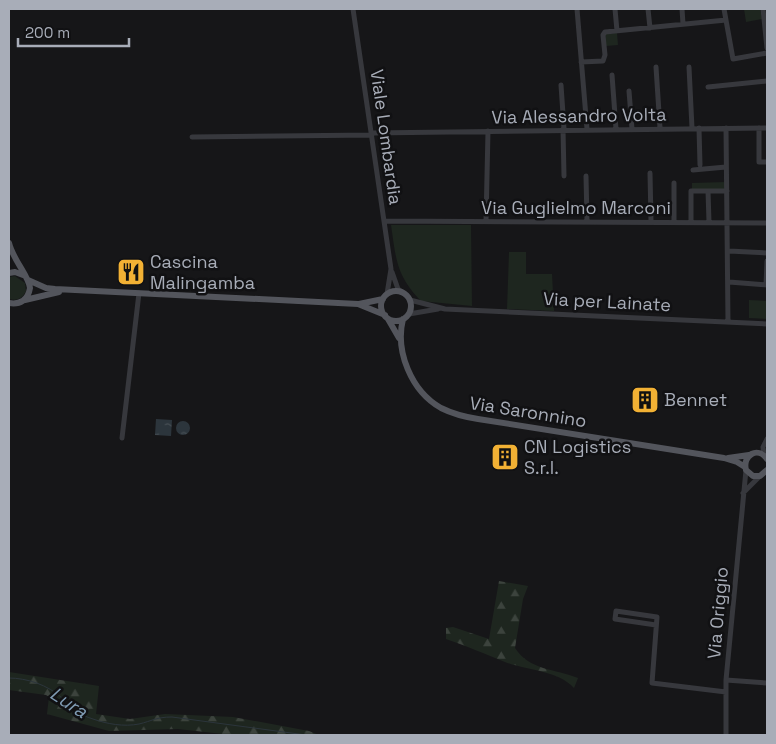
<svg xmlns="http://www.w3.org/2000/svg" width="776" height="744" font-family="'Space Grotesk',sans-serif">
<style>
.green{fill:#1e261f}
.forest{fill:url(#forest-firs)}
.water{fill:url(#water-ripples)}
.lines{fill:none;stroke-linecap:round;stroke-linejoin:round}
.stream{stroke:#2c353c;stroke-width:1}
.minor{stroke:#37383d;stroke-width:5}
.major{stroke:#53555c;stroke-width:6}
.labels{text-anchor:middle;stroke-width:5;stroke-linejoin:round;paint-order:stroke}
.street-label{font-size:18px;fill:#a8adb8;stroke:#111113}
.poi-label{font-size:18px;fill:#a8adb8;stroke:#111113;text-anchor:start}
.water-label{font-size:19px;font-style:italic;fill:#7f9bb3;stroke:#111113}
</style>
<defs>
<pattern id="forest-firs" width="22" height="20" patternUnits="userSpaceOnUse" patternTransform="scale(1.25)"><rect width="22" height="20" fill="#1e261f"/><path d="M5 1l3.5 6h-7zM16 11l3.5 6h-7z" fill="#3c433d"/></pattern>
<pattern id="water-ripples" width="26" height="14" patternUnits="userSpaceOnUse" patternTransform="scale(1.25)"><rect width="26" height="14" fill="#2c353c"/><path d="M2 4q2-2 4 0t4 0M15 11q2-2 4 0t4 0" fill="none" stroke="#485056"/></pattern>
</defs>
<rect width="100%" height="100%" fill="#161618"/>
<path class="green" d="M744,9H760L762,19L746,22Z
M617,33L618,45L606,46L605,34Z
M726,182V190H692V183Z
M391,225H471L472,306L421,301C396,275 396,259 391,225Z
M509,252H526V274H552L554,311L507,309Z
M15,276L25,283L26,291C22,299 17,301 9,299V277Z
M749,300L767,301V319L749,318Z"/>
<path class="forest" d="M499,581L528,586L523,599L515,648C529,670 555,669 578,678L574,688C557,670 528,671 505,662C485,654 467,646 446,639V628L453,627L489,639Z
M9,672L99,686L96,714L130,719L165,714L233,717L309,731L319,735H232L178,729L109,731L47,714L49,697L46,695L9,690Z"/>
<path class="water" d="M156,419L172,420L171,436L155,435Z
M176 428a7 7 0 1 1 14 0a7 7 0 1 1-14 0Z"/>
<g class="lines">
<path class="stream" d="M9,678C27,678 48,685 62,698C72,707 79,715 93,719C107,724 124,727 139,724C152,721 156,717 172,717L306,735"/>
<path class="minor" d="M353,9L391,269L387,294
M577,9L587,129
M615,9L617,31
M648,9L650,28
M682,9L683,24
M724,9L733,59L767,53
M763,9L767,48
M581,62L603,61L605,55L603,35L605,32L726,20
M656,67L660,128
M689,67L692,128
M612,75L616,129
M561,85L564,129
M708,87L767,81
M629,91L632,129
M699,128L700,165
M726,128L728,322
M759,128V162H767
M563,129L564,176
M371,133L767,128
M192,137L372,135
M693,170L726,167
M650,173L651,221
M586,176L587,221
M674,183V222
M708,191L709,222
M384,221L767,223
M486,221L488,131
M691,222V191H727
M729,251L767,253
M392,272L398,289L405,294
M729,282L767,285
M766,285L767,261
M410,300L445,309L767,324
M409,314L438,309
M122,438L139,293
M764,455L763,447L767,439
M743,493L760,476
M656,625L615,619L616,611L657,617L652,683L726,692
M726,680L767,683
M726,735V680L746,470"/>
<path class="major" d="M9,273L15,272L23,275
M28,280L46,288L55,289L358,304L385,315
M381 306a15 15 0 1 1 30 0a15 15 0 1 1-30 0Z
M25,300L59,292
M9,303C20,305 28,300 30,288C29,276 13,260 9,243
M359,304L383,299
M388,319L399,338
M403,319C395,351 411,391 441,408C453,414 465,417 478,419L724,458L737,462L745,467
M728,458L749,455
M767,459C758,446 742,455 746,470L753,476H760L767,470"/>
</g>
<defs>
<symbol id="restaurant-square" viewBox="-11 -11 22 22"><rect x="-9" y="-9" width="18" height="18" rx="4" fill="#f2b134" stroke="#111113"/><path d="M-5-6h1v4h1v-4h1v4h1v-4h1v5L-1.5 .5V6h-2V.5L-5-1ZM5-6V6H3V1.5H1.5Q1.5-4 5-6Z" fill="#111"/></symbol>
<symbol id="building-square" viewBox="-11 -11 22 22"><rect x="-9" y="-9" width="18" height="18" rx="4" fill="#f2b134" stroke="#111113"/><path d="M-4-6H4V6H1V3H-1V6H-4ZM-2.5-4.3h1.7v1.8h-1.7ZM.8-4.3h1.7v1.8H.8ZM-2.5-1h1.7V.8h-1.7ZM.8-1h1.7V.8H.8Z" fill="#111"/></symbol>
</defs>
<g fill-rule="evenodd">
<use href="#restaurant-square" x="115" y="256" width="32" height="32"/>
<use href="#building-square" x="629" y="384" width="32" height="32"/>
<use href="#building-square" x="489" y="441" width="32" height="32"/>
</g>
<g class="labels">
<g class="street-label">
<text transform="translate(579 116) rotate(-1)" y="6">Via Alessandro Volta</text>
<text transform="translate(386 137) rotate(82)" y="6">Viale Lombardia</text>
<text x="576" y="214">Via Guglielmo Marconi</text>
<text transform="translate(607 302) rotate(3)" y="6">Via per Lainate</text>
<text transform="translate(528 412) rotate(9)" y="6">Via Saronnino</text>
<text transform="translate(718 613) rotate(-85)" y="6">Via Origgio</text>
</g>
<g class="poi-label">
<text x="150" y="268">Cascina<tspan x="150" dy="21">Malingamba</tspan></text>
<text x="664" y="406">Bennet</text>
<text x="524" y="453">CN Logistics<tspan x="524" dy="21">S.r.l.</tspan></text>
</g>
<g class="water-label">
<text transform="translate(69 702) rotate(33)" y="7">Lura</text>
</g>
</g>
<rect width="776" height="744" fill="none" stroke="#a8adb8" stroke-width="20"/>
<path d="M18 38v8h111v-8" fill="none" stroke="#a8adb8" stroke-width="2.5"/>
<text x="25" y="38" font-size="15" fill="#a8adb8" stroke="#111113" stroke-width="4" paint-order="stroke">200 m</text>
</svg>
